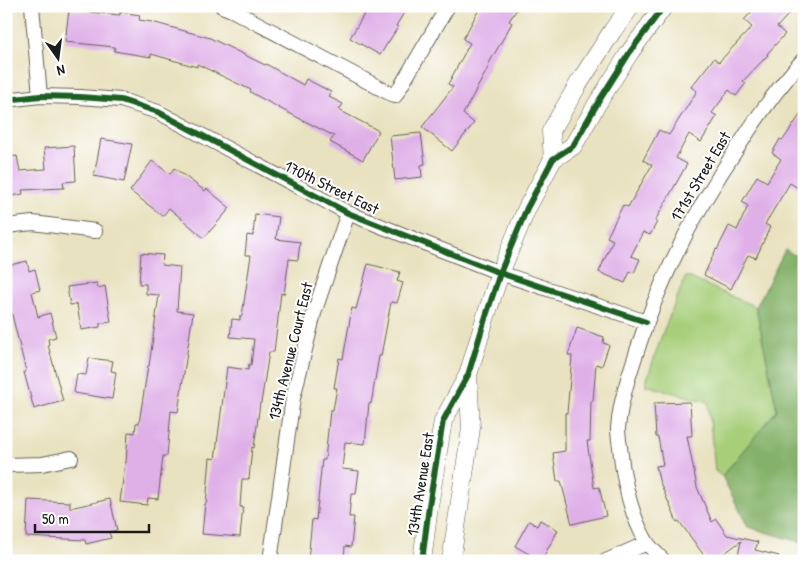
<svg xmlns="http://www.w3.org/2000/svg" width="810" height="567" font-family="'Patrick Hand',sans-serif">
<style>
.green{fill:#a7cf7a;stroke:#62764b}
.forest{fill:#85b26a;stroke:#506743}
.building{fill:#dfb0e8}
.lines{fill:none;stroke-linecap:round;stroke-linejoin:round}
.minor-casing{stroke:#646155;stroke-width:16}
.tertiary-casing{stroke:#646155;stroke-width:19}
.minor{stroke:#fff;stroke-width:14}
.tertiary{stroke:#fff;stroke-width:18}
.cycleway-casing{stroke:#fff;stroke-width:9}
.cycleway{stroke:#1b5e20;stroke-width:6}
.labels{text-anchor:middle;stroke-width:4;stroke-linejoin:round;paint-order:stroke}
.street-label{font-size:16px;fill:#1c1c1c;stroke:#fff}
</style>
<rect width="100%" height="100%" fill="#fff"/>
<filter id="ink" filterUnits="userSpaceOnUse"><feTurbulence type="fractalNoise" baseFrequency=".02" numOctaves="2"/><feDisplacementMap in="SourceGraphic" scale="10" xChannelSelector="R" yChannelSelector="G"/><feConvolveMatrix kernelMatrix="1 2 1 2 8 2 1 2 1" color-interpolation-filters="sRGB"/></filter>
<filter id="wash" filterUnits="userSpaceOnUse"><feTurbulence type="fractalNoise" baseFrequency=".0096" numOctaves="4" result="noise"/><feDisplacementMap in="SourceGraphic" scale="20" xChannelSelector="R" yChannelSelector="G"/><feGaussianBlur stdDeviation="1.12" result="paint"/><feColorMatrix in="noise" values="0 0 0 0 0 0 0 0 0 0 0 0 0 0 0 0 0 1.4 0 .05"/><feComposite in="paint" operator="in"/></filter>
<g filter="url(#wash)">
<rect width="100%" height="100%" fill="#e9e2c0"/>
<path class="green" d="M686,276L756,307L777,410L722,476L715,471L708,402L645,385L663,332Z"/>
<path class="forest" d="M785,250L804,260V543L748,527L722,476L777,410L756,307Z"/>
<g id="blocks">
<path class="building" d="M369,6H408L396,26L398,27L380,55L350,38Z
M481,6H519L509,21L512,23L488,65L489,66L463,114L474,123L452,151L422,127L453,87L448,84L470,43L463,39Z
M757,6H796L777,27L785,34L767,54L768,55L743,81L746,83L736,96L729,90L712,113L717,116L701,142L689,134L676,158L687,164L655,221L657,222L650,235L643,232L631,256L640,259L634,273L630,272L625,283L599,272L613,240L607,237L623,205L628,207L652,165L643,160L659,130L669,135L697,91L691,87L714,58L719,62L752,27L744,20Z
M69,10L120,15V12L140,15L139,20L152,22L210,38L265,65L266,64L303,85L306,79L331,92L329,97L343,104L339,110L379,131L363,160L330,142L334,136L283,110L250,92L251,90L197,64V67L151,54V57L114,51L115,47L65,42Z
M804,109V179L798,188L790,183L765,224L770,227L756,258L748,255L731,289L704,275L716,249L717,250L729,226L737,230L748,206L742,202L757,176L767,182L781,159L772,153L780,139L783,140Z
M421,133L425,164L421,165L422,177L395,180L390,136Z
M101,139L132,144L124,182L94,176Z
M74,146L76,181L63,182L64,188L22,190L23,194L6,197V158L17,156L20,171L46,169L44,148Z
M152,161L170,174L174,168L205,191L207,189L230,208L204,238L169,208L163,216L130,191Z
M255,214L279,217L276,239L300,242L298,260L289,259L284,294L281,293L274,352H269L261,403H260L254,448L252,447L249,479H242L240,507H243L240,537L202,534L205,504H206L210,458L215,459L227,367L248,370L249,364L251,365L254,339L230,337L232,319L240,320V316H242L251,255H245L247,235L253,236Z
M141,253L163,255L162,265L180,267L177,311L193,313L178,412L171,411L167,456H163L158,499L148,498L147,505L120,502L125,463H126L128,432L135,433L136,423H139L148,366H149L159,295L146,294V284H139Z
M27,261L29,271L35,269L40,290L32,292L38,317L50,313L56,337L48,339L49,344L48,345L63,401L34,409L24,372L26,371L11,311L6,312V266Z
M368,264L400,272L397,281L403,283L397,303L391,302L381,356H379L371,404L369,403L365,444L345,442L342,469L359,471L356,494H351L349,517H354L351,547L345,546L344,561H308L312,519L316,520L322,460H325L330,410H333L337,388H334L339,358L343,359L352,308L356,309Z
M97,283L98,288L105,286L111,322L100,323V327L81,330L77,304L70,305L67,287Z
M577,328L604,337L603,343L609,345L602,366L596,364L593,401H591L590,441H587L594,488L599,487L606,516L572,524L561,481H557L553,453L565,451V413H567L572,356L568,355Z
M89,358L113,361L111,371L116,372L112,399L74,393L77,374L86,375Z
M690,402L692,436H687L697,487L712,522L716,519L727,535L758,542L755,550L779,556L778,561H737L741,541L714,561H708L679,521L677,522L659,480L656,466L663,465L658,437H656L654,403Z
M110,499L117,530L109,532L111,538L86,544L85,540L26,537L28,500L70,502V508Z
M540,520L558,530L541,561L515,546L529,521L537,526Z"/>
</g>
</g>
<g filter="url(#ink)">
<use href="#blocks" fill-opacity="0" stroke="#646155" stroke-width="1"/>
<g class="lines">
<defs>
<path id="minor" d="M32,6L40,96
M222,6L232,10L395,96L448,6
M6,100L40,96L80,97L121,100L158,112L348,213L500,273L646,322
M6,226L33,223L95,231
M6,465L42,464L71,458
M270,561L293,398L314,313L348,213
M606,561L647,543
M664,561C658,555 650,548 646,541C630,513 623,479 620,447C619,440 618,434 618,428C620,403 628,378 636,354C659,279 696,209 740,144C759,114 780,85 804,59"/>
<path id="tertiary" d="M553,159L551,131L579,83L613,30L631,6
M422,561L429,506L443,421L468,375L485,319L500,273L527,208L553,159L573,146L597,104L630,52L664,6
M451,561L471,428L468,376"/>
</defs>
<use href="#minor" class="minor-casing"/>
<use href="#tertiary" class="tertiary-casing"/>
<use href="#minor" class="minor"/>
<use href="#tertiary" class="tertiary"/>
<defs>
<path id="cycleway" d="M6,100L40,96L80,97L121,100L158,112L348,213L500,273L646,322
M422,561L429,506L443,421L468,375L485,319L500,273L527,208L553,159L573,146L597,104L630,52L664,6"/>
</defs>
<use href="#cycleway" class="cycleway-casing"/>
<use href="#cycleway" class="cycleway"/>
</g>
</g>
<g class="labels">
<g class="street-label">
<text transform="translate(700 176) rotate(-59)" y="6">171st Street East</text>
<text transform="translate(332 187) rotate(26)" y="6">170th Street East</text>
<text transform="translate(290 351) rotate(-76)" y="6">134th Avenue Court East</text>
<text transform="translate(420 484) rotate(-81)" y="6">134th Avenue East</text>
</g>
</g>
<rect width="810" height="567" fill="none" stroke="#fff" stroke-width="25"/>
<g transform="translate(58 58) rotate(166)" stroke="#ffffff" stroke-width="4" paint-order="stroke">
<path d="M0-4L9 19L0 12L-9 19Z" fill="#1c1c1c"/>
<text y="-8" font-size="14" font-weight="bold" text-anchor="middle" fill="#1c1c1c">N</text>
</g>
<path d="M35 524v8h114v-8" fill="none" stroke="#1c1c1c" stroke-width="2.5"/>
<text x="42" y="524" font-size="15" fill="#1c1c1c" stroke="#ffffff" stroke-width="4" paint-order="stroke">50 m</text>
</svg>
